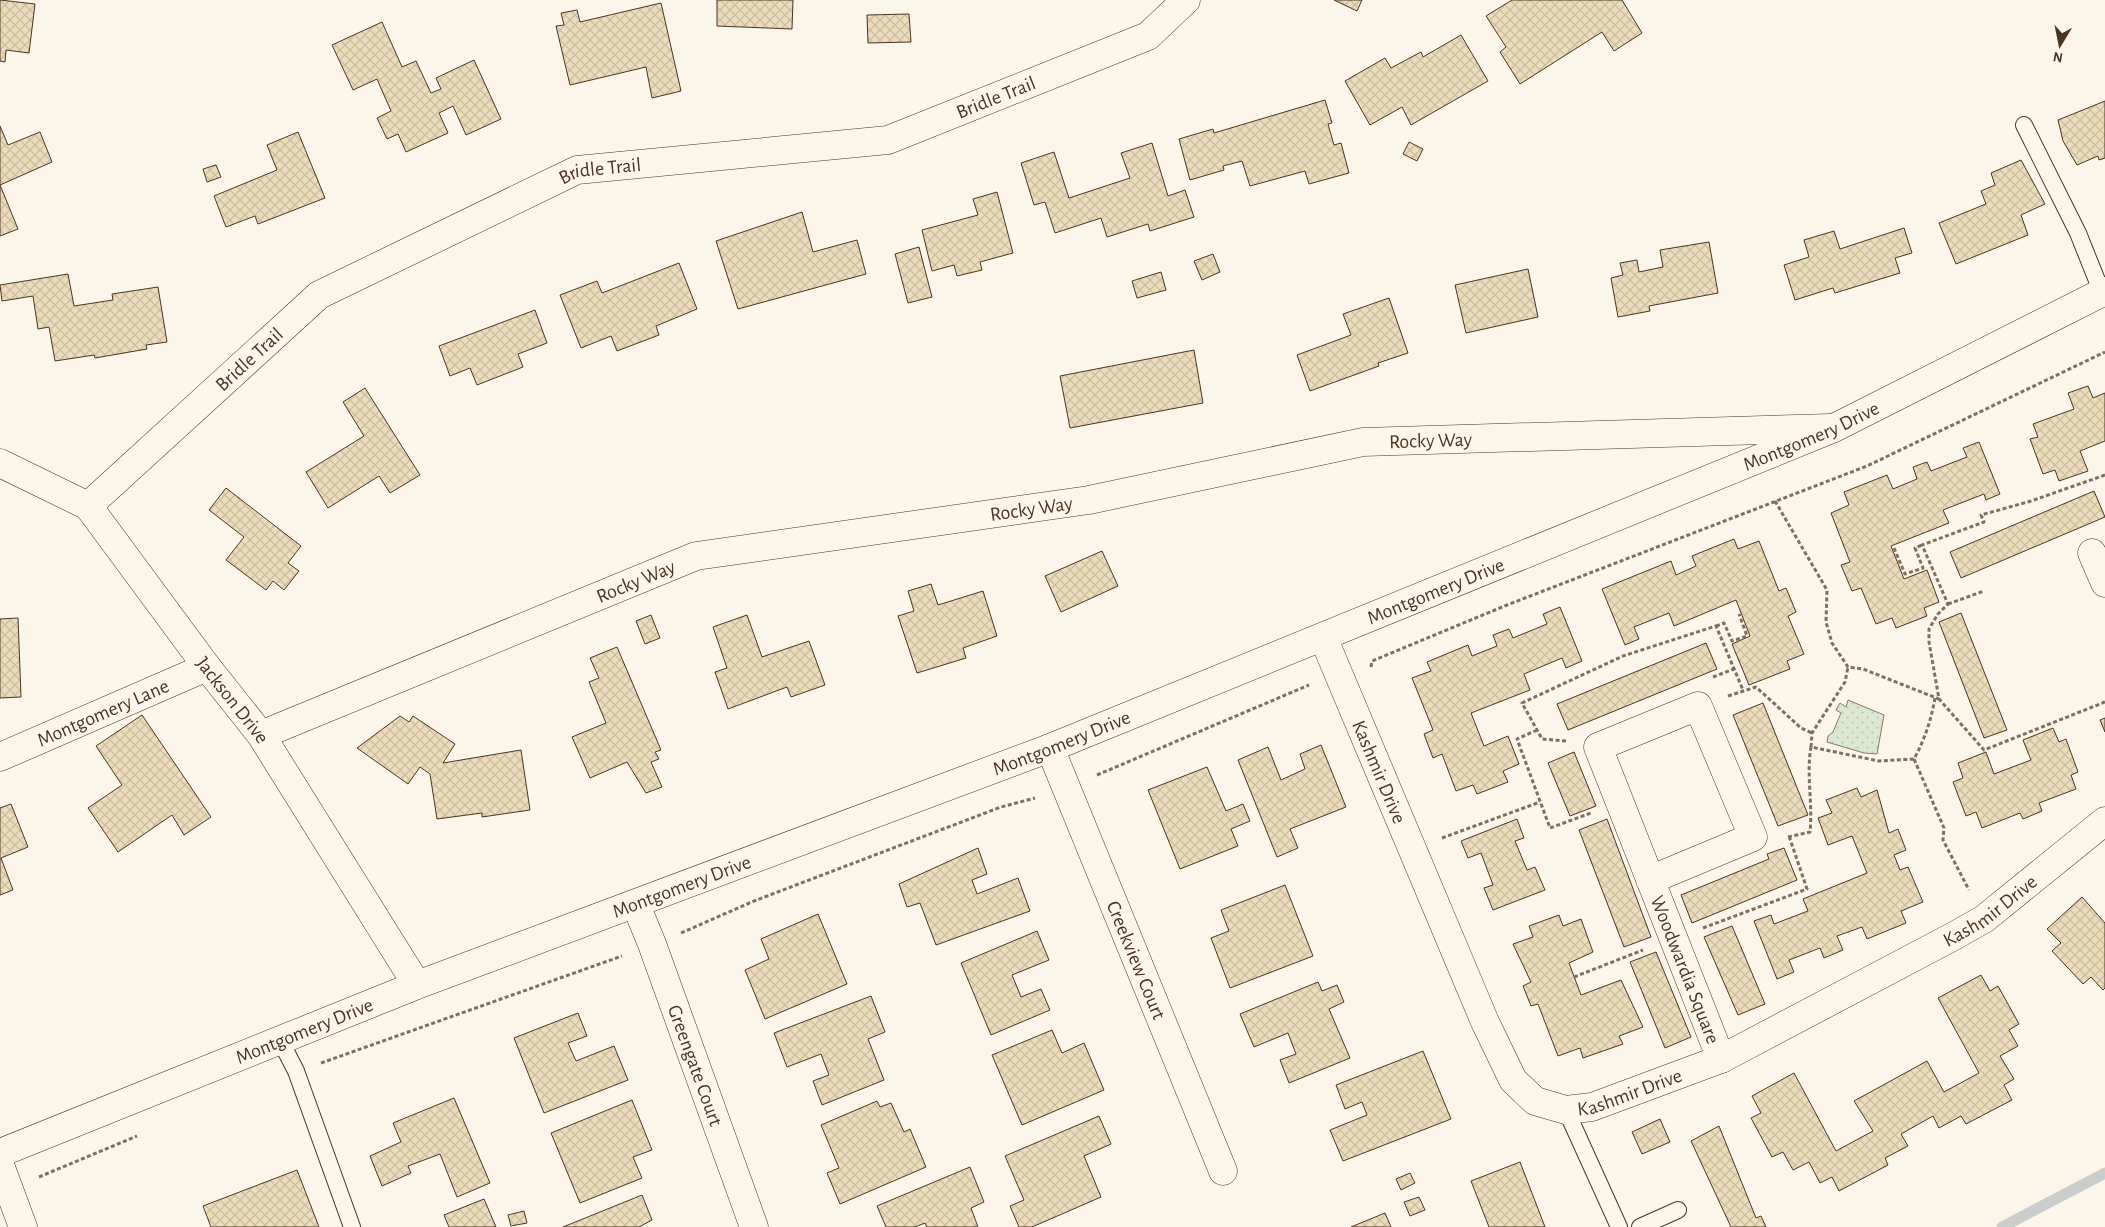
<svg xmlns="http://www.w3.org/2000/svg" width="2105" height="1227" font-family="'Alegreya Sans',sans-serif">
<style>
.park{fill:url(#park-dots);stroke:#887966}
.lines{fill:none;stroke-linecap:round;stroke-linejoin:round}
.stream{stroke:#c9cecd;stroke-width:11}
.building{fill:url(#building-cross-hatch);stroke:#4a3520}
.lane-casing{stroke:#4a3520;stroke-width:18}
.street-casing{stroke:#4a3520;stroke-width:29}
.secondary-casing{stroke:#4a3520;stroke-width:29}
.path{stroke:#7f6f5c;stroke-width:3;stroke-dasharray:4 2.5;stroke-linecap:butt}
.lane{stroke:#fbf6e9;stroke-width:16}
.street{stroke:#fbf6e9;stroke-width:28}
.secondary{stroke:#fbf6e9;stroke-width:28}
.labels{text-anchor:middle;stroke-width:4;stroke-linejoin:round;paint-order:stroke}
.street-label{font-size:20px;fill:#4a3520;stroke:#fbf6e9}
</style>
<defs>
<pattern id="park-dots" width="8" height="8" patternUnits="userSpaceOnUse" patternTransform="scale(1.25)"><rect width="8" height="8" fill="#dce7d0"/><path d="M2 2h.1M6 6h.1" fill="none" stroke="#bec7b2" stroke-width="1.8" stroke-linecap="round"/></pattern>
<pattern id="building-cross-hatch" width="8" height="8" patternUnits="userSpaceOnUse" patternTransform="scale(1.25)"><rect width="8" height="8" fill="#ecdcbc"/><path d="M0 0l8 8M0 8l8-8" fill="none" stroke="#ccbda1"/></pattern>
</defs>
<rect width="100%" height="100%" fill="#fbf6e9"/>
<path class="park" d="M1848,700L1884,715L1877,754L1864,753L1827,742L1828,736L1833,732L1841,713L1836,710L1840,703L1846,707Z"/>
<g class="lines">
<path class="stream" d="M2002,1227L2105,1173"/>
</g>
<path class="building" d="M0,0L35,4L29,53L6,50L5,62L0,61Z
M717,0H793L792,29L717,26Z
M1334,0H1362L1357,11Z
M1512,0H1622L1642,33L1614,51L1602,32L1520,84L1500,52L1506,47L1486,16Z
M661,3L681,91L652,98L646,67L570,85L556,26L564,25L561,13L577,10L580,22Z
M909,14L911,42L868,43L867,15Z
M382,22L402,67L416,61L431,93L441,89L436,78L474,60L501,119L466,135L453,106L439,113L448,133L406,152L398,134L387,139L377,118L391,111L377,79L353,90L332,45Z
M1461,35L1488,81L1411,125L1402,107L1370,125L1345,81L1385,58L1391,68L1421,52L1423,57Z
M1325,100L1332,123L1328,124L1334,145L1341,143L1349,173L1309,184L1305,171L1250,186L1242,161L1223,166L1224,170L1190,180L1179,139L1213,129L1214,133Z
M2105,101V158L2099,160L2098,156L2077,165L2063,141L2058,120Z
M0,126L8,145L40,132L52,162L0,185L18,229L0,236Z
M298,132L325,198L258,224L255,216L226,227L214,196L277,170L267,145Z
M1409,142L1423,149L1417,161L1403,154Z
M1152,143L1168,196L1185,190L1194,217L1150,231L1148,224L1107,237L1101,218L1055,233L1045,202L1034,205L1021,163L1054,152L1069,198L1130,178L1121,153Z
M2021,160L2045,204L2021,215L2028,235L1956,264L1939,223L1986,204L1981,191L1995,185L1991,173Z
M216,165L221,177L207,182L203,169Z
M997,192L1013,253L980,262L982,270L957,276L954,265L932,271L922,230L978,215L973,199Z
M802,212L813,252L857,240L866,274L738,309L716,241Z
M1904,228L1912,253L1895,258L1900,273L1835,293L1833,288L1795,300L1784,265L1809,257L1804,240L1834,231L1840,249Z
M1709,242L1718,293L1649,306L1650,311L1618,317L1611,278L1623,275L1620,263L1637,260L1639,272L1663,267L1660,250Z
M919,247L932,297L908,303L895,254Z
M1213,254L1220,272L1202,280L1194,261Z
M679,263L697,309L656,326L659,335L617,351L611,336L581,348L560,295L597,281L602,293Z
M1528,269L1538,317L1466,333L1455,285Z
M1161,272L1166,290L1137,298L1132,281Z
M68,274L74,306L113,300L112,294L158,287L167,342L146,345L147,349L95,358L94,355L55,361L49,327L38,329L33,296L2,301L0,285Z
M1389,298L1408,353L1378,363L1379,366L1310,391L1297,355L1351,335L1343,314Z
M535,310L547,343L518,354L523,367L477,385L470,368L450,376L439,346Z
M1194,350L1203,403L1070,428L1060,376Z
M2088,386L2093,398L2105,393V441L2080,451L2088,471L2059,481L2055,470L2043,474L2030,439L2038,437L2033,424L2074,409L2068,393Z
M365,388L420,475L390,493L379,476L328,508L306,472L364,436L343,402Z
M1979,442L2000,494L1986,500L1984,494L1943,510L1949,523L1891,546L1904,579L1927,570L1939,602L1924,608L1927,616L1896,628L1892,618L1876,624L1861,588L1852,591L1841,565L1850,562L1831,513L1849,505L1844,492L1887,475L1893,489L1917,479L1913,467L1927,462L1931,471L1967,457L1963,448Z
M226,488L301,546L288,563L299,571L284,590L273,581L266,590L226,560L244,537L209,510Z
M2094,491L2105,517L1961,578L1950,552Z
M1734,539L1738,549L1759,541L1779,591L1786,588L1796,612L1788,616L1804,654L1787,661L1790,669L1749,685L1732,644L1750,636L1736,600L1674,626L1669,613L1634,627L1639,639L1625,645L1602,589L1671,561L1676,575L1696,566L1692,556Z
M1102,551L1118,586L1061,612L1045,576Z
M931,584L938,605L983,591L997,636L963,648L966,658L917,673L898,616L914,611L908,591Z
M1560,607L1582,661L1566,668L1562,658L1524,674L1530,690L1471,713L1484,746L1508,736L1519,764L1503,771L1508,782L1477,794L1473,785L1456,791L1442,754L1433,758L1424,734L1433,730L1412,678L1431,671L1427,662L1468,645L1472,656L1497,646L1493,635L1509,629L1513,638L1547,624L1543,614Z
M1961,613L2007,730L1984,738L1939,622Z
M651,615L660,638L645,644L636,621Z
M747,615L762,657L809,641L825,685L791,697L787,687L728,709L715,672L727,668L713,627Z
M18,618L21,697L0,698V619Z
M1706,643L1717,669L1568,730L1557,704Z
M617,647L661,750L655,752L659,759L651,762L662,787L646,793L627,762L590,778L572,737L606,723L589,682L599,678L590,658Z
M1763,703L1808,815L1778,826L1733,715Z
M142,715L211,817L184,835L172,815L118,852L88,808L122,785L96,746Z
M400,716L409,722L413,716L455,744L443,763L521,750L530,810L482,817V813L437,819L430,774L420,767L408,784L357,748Z
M2105,718V732L2100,720Z
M2053,728L2059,742L2066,739L2078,772L2071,775L2076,789L2039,803L2042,811L2023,819L2020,813L1982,828L1976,812L1966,816L1953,782L1963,778L1958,763L1986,752L1994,774L2031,760L2023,740Z
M1321,745L1346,807L1290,829L1298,848L1277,857L1238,760L1268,747L1281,780L1305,769L1300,754Z
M1574,752L1596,806L1570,816L1548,763Z
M1207,767L1226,811L1243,804L1250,821L1231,829L1238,846L1180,869L1148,790Z
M1857,788L1861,797L1877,790L1889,833L1898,829L1906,850L1894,855L1900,870L1908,867L1923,902L1901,911L1906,923L1867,939L1862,927L1837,936L1843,950L1824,958L1820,948L1789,960L1794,972L1777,979L1754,921L1771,915L1774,924L1808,911L1803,899L1867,873L1852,836L1828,845L1818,818L1832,813L1826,800Z
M11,804L28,847L1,858L13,890L0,895V808Z
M1517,819L1524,838L1515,841L1527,870L1535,867L1545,890L1493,910L1484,888L1493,885L1481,853L1468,858L1461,841Z
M1607,819L1651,937L1624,947L1579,830Z
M978,848L987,874L972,880L977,894L1018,878L1030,911L936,945L920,903L907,907L899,884Z
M1784,848L1797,880L1692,923L1681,895L1769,859L1767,854Z
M1285,885L1313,956L1230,988L1211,938L1229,931L1221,910Z
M2082,897L2105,923V988L2103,990L2091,977L2083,984L2052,951L2061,943L2047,929Z
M818,914L847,984L765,1019L745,970L769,959L761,939Z
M1559,915L1563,926L1581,919L1593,952L1569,963L1581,995L1621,980L1643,1027L1619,1036L1623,1044L1583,1058L1580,1048L1558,1056L1538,1004L1531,1006L1523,986L1531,982L1513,944L1533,937L1529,926Z
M1732,926L1765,1004L1738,1015L1704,937Z
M1037,931L1049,960L1012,975L1021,997L1041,989L1050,1010L991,1035L961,963Z
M1656,952L1691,1037L1665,1048L1630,962Z
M1981,975L1990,991L1998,986L2019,1024L2009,1030L2018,1046L2000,1056L2014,1079L2004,1085L2012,1100L1966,1124L1961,1116L1939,1128L1933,1116L1901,1134L1908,1146L1885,1158L1888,1165L1839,1191L1832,1177L1820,1183L1809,1162L1793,1170L1783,1152L1772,1157L1751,1118L1761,1113L1752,1096L1794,1073L1836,1151L1873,1131L1854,1101L1927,1061L1944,1092L1979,1073L1938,998Z
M1318,982L1322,991L1337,985L1344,1002L1329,1009L1350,1058L1289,1083L1280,1060L1296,1054L1288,1033L1254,1047L1240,1014Z
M871,996L885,1032L868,1039L884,1080L822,1105L813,1081L829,1075L821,1054L787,1067L774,1033Z
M578,1013L587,1036L568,1043L576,1061L614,1046L628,1080L544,1113L514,1038Z
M1052,1030L1062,1053L1084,1043L1104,1090L1022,1125L992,1055Z
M1423,1051L1451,1119L1343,1161L1330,1130L1367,1115L1362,1102L1345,1109L1336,1085Z
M454,1098L490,1183L457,1197L440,1154L408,1166L411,1173L382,1186L370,1156L401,1142L393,1123Z
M632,1100L652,1150L633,1157L642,1178L580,1203L551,1133Z
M877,1101L880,1107L891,1103L904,1132L910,1129L926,1167L840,1204L827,1173L839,1168L821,1125Z
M1099,1116L1111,1144L1084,1156L1101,1197L1032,1227H1019L1010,1206L1024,1200L1005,1156Z
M1660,1119L1670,1142L1642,1154L1632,1132Z
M1719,1126L1756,1218L1761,1216L1766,1227H1731L1691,1141Z
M1520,1162L1545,1227H1489L1471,1181Z
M970,1167L984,1202L971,1208L978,1227H927L925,1223L915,1227H886L877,1206Z
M297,1170L319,1227H211L203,1206Z
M1410,1173L1415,1183L1401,1190L1396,1179Z
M642,1195L652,1220L639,1227H563Z
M1419,1197L1425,1210L1410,1216L1404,1202Z
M484,1199L496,1227H449L444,1215Z
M524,1211L527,1223L511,1226L508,1215Z
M1385,1213L1391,1227H1351Z"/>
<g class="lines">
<defs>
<path id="lane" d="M2024,125L2078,233L2102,293
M280,1040L296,1071L352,1227
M1566,1110L1619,1227
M1640,1227L1678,1210"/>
<g id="street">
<path id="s1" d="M0,463L88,506L207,667L261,735L417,985"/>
<path id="s2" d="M88,506L319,295L577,170L888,140L1148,36L1186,0"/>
<path d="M2092,553L2105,583"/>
<path id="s3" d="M1323,637L1485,1022L1513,1080L1535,1101L1566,1110L1592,1107L1721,1059L1954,936L1984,919L2105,821"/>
<path id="s4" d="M261,735L696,556L1089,500L1363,442L1830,428"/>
<path id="s5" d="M1050,748L1223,1171"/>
<path id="s6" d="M0,757L207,667"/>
<path id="s7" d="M1650,880L1753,837L1698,706L1598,747L1721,1059"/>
<path id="s8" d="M636,905L652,944L754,1227"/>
<path d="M0,1165L23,1227"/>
</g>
<g id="secondary">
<path id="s9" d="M0,1153L417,985L1050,748L1834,428L2105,291"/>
</g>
</defs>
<use href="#lane" class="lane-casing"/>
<use href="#street" class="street-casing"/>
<use href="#secondary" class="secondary-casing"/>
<path class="path" d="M2105,475L2031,501L1981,515L1984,522L1922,545L1948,604L1938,614L1929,629V642L1939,699L1984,750L2105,702
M1775,501L1827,590L1826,622L1832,643L1848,667L1863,669L1939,699
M1894,548L1905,574L1923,568L1915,548L1922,545
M1948,604L1984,591
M1716,626L1724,623L1732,641L1747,636L1739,614
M1371,667L1372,661L1507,605L1867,466L2105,352
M1713,677L1734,669
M1728,696L1756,687L1801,728L1812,733
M1935,698C1931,720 1925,739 1914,759L1944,828L1943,840L1969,890
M1537,730L1517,739L1550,828L1591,813
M1566,741L1542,739L1522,703L1623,656L1716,626L1743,690
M1811,747L1812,733L1845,682L1848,667
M1097,775L1309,685
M1788,837L1810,832C1813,804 1806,775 1811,747L1879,761L1914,759
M1442,838L1540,802
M1703,928L1807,889L1789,836
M681,933L754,901L1001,807L1035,798
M1574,977L1643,950
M321,1063L622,956
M39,1177L137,1136"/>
<use href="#lane" class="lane"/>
<use href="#street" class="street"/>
<use href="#secondary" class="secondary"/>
</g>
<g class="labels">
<g class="street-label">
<text dy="7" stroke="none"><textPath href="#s2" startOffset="1028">Bridle Trail</textPath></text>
<text dy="7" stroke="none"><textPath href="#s2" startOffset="622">Bridle Trail</textPath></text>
<text dy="7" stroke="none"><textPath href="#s2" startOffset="218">Bridle Trail</textPath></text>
<text dy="7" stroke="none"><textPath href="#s9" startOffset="1948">Montgomery Drive</textPath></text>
<text dy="7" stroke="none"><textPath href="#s4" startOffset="1215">Rocky Way</textPath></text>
<text dy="7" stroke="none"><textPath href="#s4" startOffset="809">Rocky Way</textPath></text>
<text dy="7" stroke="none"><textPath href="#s4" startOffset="405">Rocky Way</textPath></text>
<text dy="7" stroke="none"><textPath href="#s9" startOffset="1542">Montgomery Drive</textPath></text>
<text dy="7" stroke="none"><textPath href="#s1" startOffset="340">Jackson Drive</textPath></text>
<text dy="7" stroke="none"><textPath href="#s6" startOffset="112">Montgomery Lane</textPath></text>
<text dy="7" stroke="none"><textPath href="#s9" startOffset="1138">Montgomery Drive</textPath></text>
<text dy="7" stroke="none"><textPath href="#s3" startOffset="146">Kashmir Drive</textPath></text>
<text dy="7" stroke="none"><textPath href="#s9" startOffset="732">Montgomery Drive</textPath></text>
<text dy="7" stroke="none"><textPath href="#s3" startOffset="1016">Kashmir Drive</textPath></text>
<text dy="7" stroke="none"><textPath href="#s5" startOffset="229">Creekview Court</textPath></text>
<text dy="7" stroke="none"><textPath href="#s7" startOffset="601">Woodwardia Square</textPath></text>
<text dy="7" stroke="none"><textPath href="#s9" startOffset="328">Montgomery Drive</textPath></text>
<text dy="7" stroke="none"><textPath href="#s8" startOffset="171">Greengate Court</textPath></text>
<text dy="7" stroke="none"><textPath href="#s3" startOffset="611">Kashmir Drive</textPath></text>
</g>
</g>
<g transform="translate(2060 45) rotate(190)" stroke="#fbf6e9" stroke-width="4" paint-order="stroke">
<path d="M0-4L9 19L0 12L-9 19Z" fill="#4a3520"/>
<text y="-8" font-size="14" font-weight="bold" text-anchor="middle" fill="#4a3520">N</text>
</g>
</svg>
